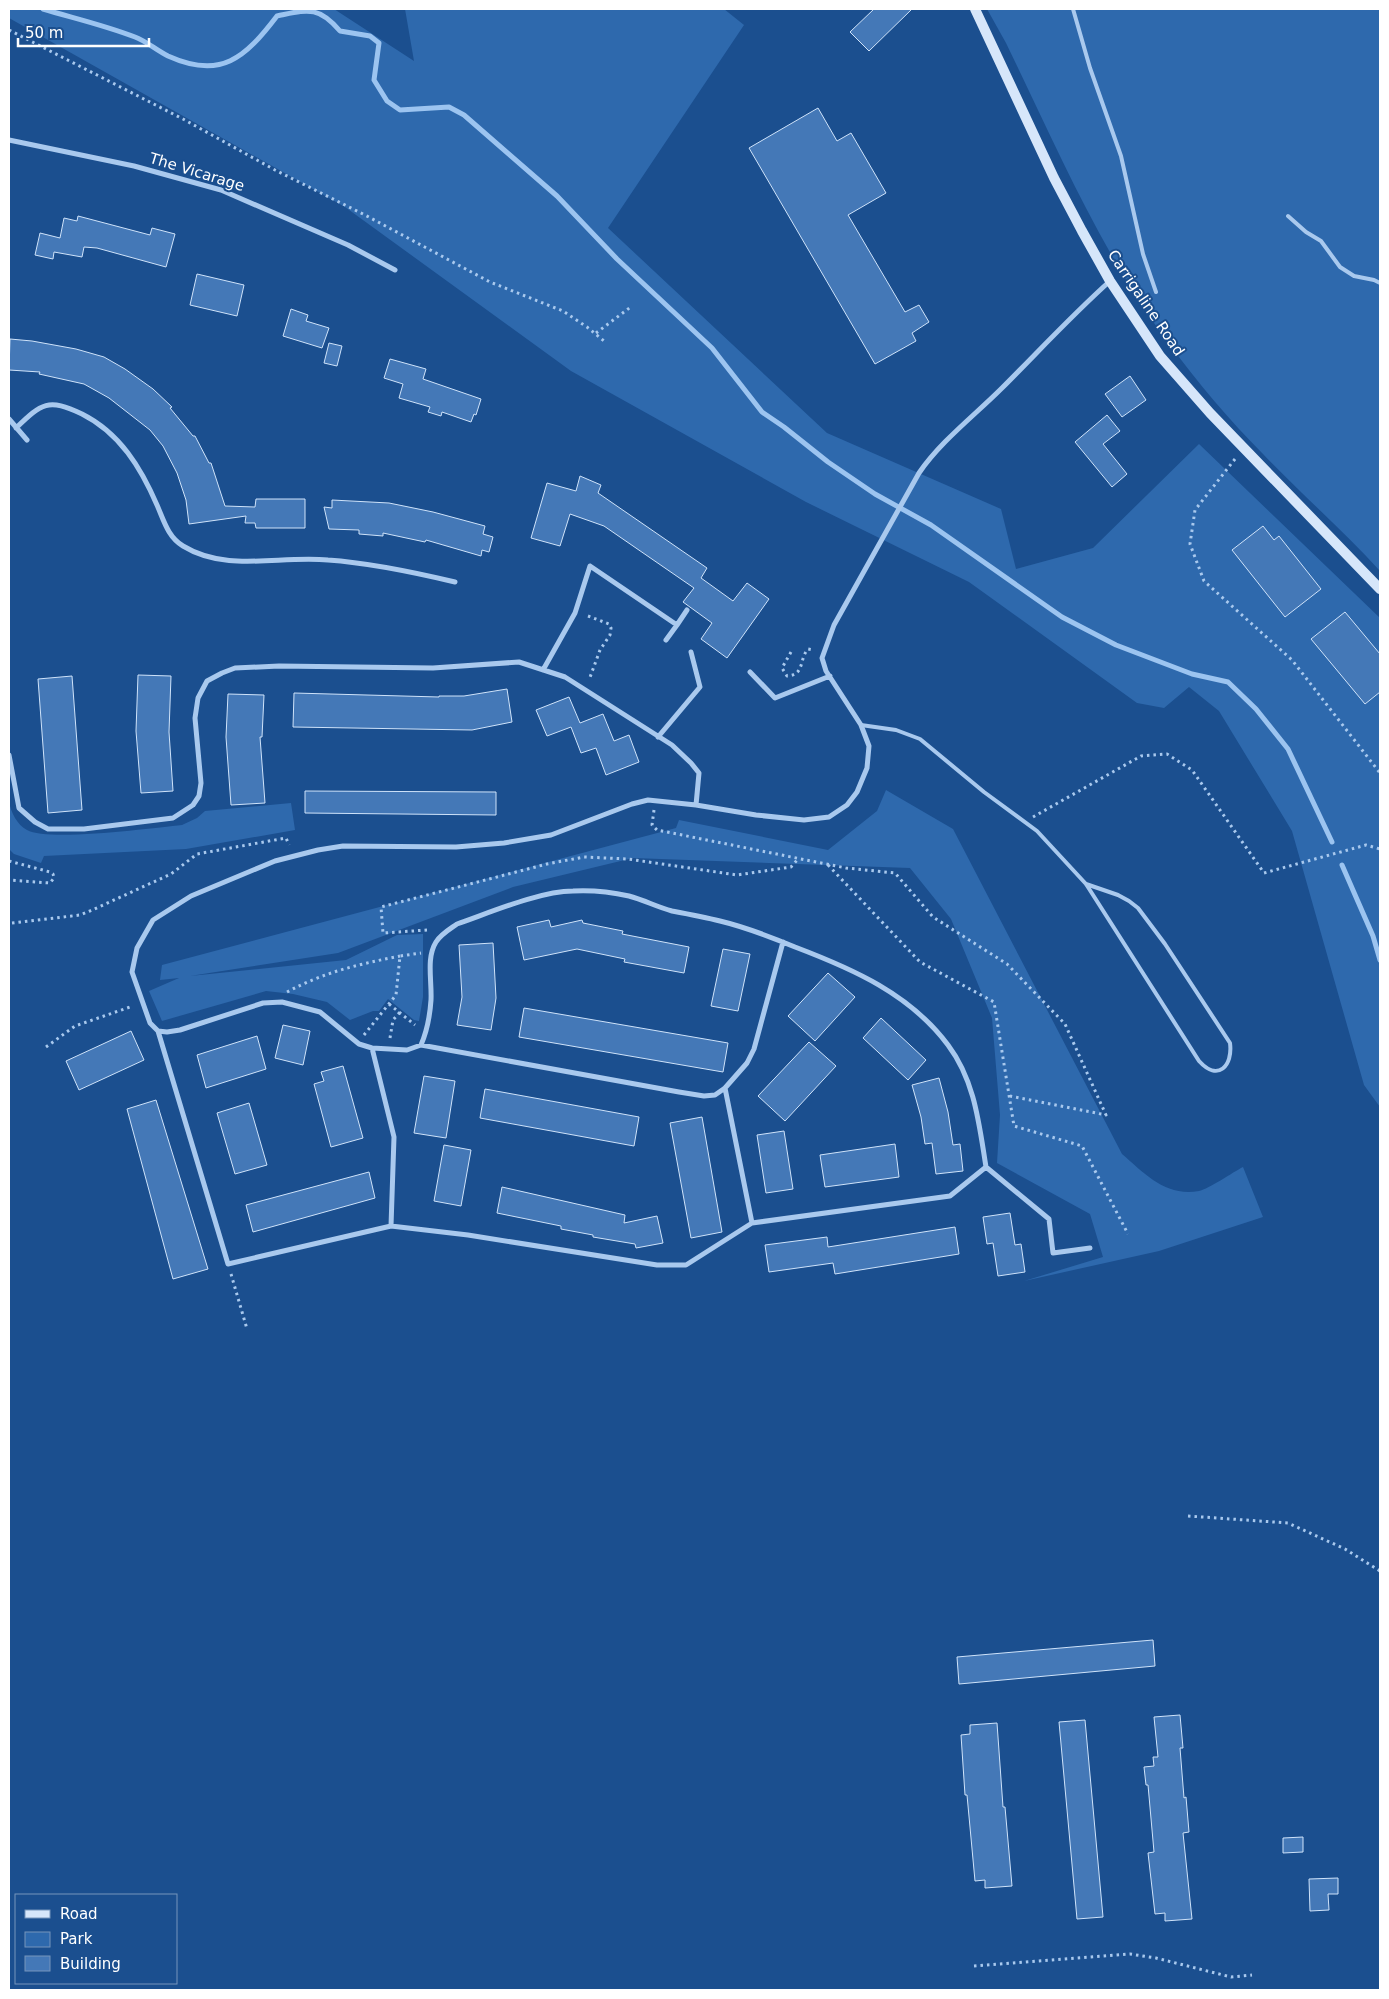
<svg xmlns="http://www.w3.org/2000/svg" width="1389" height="1999" font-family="'DejaVu Sans',sans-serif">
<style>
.green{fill:#2e69ad}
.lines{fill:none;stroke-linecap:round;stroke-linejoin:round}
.stream{stroke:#9cc4f0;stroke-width:5}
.building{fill:#4478b7;stroke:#cfe3fa}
.path{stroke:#a9c9ee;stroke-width:3;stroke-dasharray:2.5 4;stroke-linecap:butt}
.service{stroke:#a9c9ee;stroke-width:4}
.minor{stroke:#a9c9ee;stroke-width:5}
.secondary{stroke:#d6e6fa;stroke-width:10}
.labels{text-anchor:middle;stroke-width:4;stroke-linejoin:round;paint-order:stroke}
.street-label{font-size:15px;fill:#fff;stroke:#1b4f8f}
</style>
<rect width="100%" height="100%" fill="#1b4f8f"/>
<path class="green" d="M9,9H127L131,10L136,9H334L414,61L405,9H724L744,25L608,228L827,433L1001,509L1016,569L1093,548L1199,444L1380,618V1107L1364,1085L1292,831L1219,711L1189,687L1164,708L1137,703L969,582L806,502L571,371L345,207L9,18Z
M987,9H1380V571C1343,530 1301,494 1263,454C1229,420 1198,383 1170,345C1101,253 1056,146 1006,43Z
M886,790L953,829L1122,1154C1145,1174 1166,1197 1199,1191C1209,1189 1233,1172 1243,1167L1263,1217L1159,1251L1024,1281L1103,1257L1090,1214L997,1163L1000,1115L992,1018L951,919L910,868L633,858L513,887L338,953L190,976L346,960L397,935L423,934V997L419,1021L414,1020L388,999L379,1011H373L350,1020L327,1002L293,994L266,991L162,1021L149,991L179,978L160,980L162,965L676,828L679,820L828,850L877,811Z
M9,802C11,812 17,825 27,830C48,842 153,828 182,825L197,818L205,811L291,803L295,830L186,849L44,856L41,863L14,854L9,849Z"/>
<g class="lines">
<path class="stream" d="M43,9C73,18 104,25 135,37C146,41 156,50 168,56C221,80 245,58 277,16C307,10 318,5 340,31L370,36L379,43L374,80L387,101L400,110L449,107L464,115L557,196L617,259L712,348L762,412L784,427L828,462L875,494L931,525L1062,617L1116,645L1192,674L1228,682L1256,709L1288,749L1332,842
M1342,865L1373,936L1380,960"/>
</g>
<path class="building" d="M874,9H912L869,51L850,32Z
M818,108L837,141L851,133L886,193L848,215L905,312L919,305L929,322L912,333L916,341L875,364L749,148Z
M78,216L150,235L152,228L175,234L166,267L97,248L84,247L82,257L54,252L53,259L35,255L40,233L60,238L64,218L77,221Z
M197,274L244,285L237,316L190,305Z
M291,309L308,315L306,321L329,328L322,348L283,336Z
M10,339L32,341L76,349L104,357L125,369L153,389L172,407L170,408L193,436H195L209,463H211L225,506L255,507L256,499H305V528H256L255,523H245L246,516L189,524L186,500L177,473L163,446L150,430L109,398L84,384L39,374L40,372L9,370Z
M329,343L342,346L337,366L324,363Z
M390,359L426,369L423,379L481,399L476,415L474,414L471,422L442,412L441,416L428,412L430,407L399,398L403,384L384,378Z
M1130,376L1146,400L1122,417L1105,394Z
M1107,415L1120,431L1103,444L1127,474L1112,487L1075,442Z
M580,476L601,485L598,493L707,568L701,578L733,601L747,583L769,599L727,658L701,639L712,623L683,602L694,588L604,526L570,514L560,546L531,538L547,483L576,491Z
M332,500L389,503L433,512L485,526L483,534L493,537L489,552L482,550L481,556L426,540L425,542L383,533V536L359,534V530L329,529L324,507L332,508Z
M1263,526L1274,540L1279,536L1321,589L1285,617L1232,550Z
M1345,612L1380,654V692L1365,704L1311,639Z
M138,675L171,676L169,732L173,791L141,793L136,731Z
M72,676L82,810L48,813L38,679Z
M507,689L512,722L472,730L293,727L294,693L439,697V696H464Z
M228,694L264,695L262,737H260L265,803L231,805L226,737Z
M569,697L580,723L603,714L614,741L629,735L639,762L606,775L596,748L581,753L571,727L547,736L536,710Z
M305,791L496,792V815L305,813Z
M549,920L551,927L582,920L583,923L623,931L622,934L689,947L684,973L624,962L625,959L577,949L524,960L517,927Z
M493,943L496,998L491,1030L457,1025L462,997L459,945Z
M723,949L750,954L738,1011L711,1006Z
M828,973L855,997L815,1041L788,1016Z
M524,1008L728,1043L723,1072L519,1037Z
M881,1018L926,1060L908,1080L863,1038Z
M283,1025L310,1031L303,1065L275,1058Z
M131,1031L144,1060L79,1090L66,1061Z
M257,1036L266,1069L206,1088L197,1055Z
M809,1042L836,1066L785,1121L758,1096Z
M343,1066L363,1138L331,1147L314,1084L324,1081L321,1072Z
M424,1076L455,1081L446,1138L414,1133Z
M939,1078L948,1112L953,1145L960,1144L963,1171L936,1174L932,1143L925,1144L921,1117L912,1085Z
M485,1089L639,1117L634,1146L480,1118Z
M156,1100L208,1269L173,1279L127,1109Z
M249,1103L267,1165L235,1174L217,1113Z
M702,1117L722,1232L691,1238L670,1123Z
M784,1131L793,1189L766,1193L757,1135Z
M895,1144L899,1177L825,1187L820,1155Z
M444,1145L471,1150L461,1206L434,1201Z
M369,1172L375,1198L253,1232L246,1205Z
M502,1187L625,1215L624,1223L657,1216L663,1243L636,1248L635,1244L593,1237V1235L561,1229V1226L497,1213Z
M1010,1213L1015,1245L1021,1244L1025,1272L998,1276L993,1243L987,1244L983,1217Z
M955,1227L959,1254L835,1274L833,1263L769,1272L765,1245L827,1237L828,1247Z
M1153,1640L1155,1666L959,1684L957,1657Z
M1180,1715L1183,1748H1180L1184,1798L1186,1797L1189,1832L1183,1833L1192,1919L1165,1921V1913L1155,1914L1148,1853L1154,1852L1148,1785H1146L1144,1767L1154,1766L1153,1757H1158L1154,1717Z
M1085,1720L1103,1917L1077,1919L1059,1722Z
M997,1723L1003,1807H1005L1012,1886L985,1888V1880L975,1881L967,1795H965L961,1735L970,1734V1725Z
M1303,1837V1852L1283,1853V1838Z
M1338,1878V1894H1328L1329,1910L1310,1911L1309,1879Z"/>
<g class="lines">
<path class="path" d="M9,30L183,119L275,170L365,215L490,282L563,311L587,327L604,341
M596,333L632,306
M1235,459L1195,510L1190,544L1204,581L1292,660L1380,773
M588,616L609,624L611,628L610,635L600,650L589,680
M791,652L782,668L787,676C805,675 799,659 808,649L814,650
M654,810L652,825L657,830L846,868L895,873L933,917L1007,964L1065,1024L1106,1115L1010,1096
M1033,817L1141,756L1167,754L1192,770L1264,873L1366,845L1380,849
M9,861L50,872L53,874L54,878L50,883L9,880
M828,865L920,962L994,1002L1014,1126L1082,1146L1128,1234
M12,923L80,915L90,911L171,874L197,854L286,838L289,845
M427,930L383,933L381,907L547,864L584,857L628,859L737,875L791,867L798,859
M287,992C324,972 360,964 400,956
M389,1004L415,1025
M364,1035L396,995L400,956L421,953
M390,1038L393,1020L400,1012
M46,1047L75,1026L133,1006
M231,1274L247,1329
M1188,1516L1288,1523L1345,1549L1380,1571
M974,1966L1130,1954L1156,1958L1231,1977L1252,1975"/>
<path class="service" d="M1073,9L1090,68L1121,156L1143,254L1156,292
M1288,216L1306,232L1321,241L1340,267L1354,276L1374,280L1380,283
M861,725L896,730L920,739L984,792L1037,831L1086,884L1199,1061C1218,1082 1233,1066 1230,1043L1165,944L1138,908L1129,901L1118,895L1086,884"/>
<path class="minor" d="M9,140L134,166L221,190L348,245L395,270
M9,419L27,440
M16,428C42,403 48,398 82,414C120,433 141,468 157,505C164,521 168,537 183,546C227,573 280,555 328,560C371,563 413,572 455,582
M666,640L677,625
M543,670L575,613L590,566L677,625L687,610
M750,672L775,698L830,676
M658,737L700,687L691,652
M9,755L19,808L35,822L48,829H84L173,818L193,805L199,796L201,783L195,718L198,698L207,681L222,673L235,668L279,666L433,668L519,662L565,677L672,745L691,763L699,773L696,805L756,815L804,820L829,817L847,805L857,792L867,768L869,746L861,725L826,671L822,658L834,625L919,473C941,441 974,416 1002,388C1038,352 1072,315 1110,281
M696,805L648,800L632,804L551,835L504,843L456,847L343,846L318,850L275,861L191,896L153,920L137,948L132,972L150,1023L158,1031L167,1032L180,1030L263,1003L282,1002L320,1012L359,1044L372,1048L407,1050L421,1045C427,1031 430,1015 431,1000C432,981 426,958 436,942C441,934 450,929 457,924C489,913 540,891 573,891C591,890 611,892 629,896C644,900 657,907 672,911C688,914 704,917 720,921C745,927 771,937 795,947C853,969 910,994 948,1045C975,1081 979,1124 986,1167L1049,1219L1053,1253L1090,1248
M158,1031L228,1264L391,1226L468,1235L657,1265H686L752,1223L950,1196L986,1167
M421,1045L679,1092L704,1096L715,1095L725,1088L747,1063L754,1049L783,942
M372,1048L394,1137L391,1226
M725,1088L752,1223"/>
<path class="secondary" d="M975,9L1054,178L1082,231L1110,281L1160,356L1210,413L1380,589"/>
</g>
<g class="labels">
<g class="street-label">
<text transform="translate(197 172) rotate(17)" y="5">The Vicarage</text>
<text transform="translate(1146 303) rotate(56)" y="5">Carrigaline Road</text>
</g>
</g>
<rect width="1389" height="1999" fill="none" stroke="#ffffff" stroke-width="20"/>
<rect x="15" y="1894" width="162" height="90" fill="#1b4f8f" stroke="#7695bc"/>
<rect x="25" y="1910" width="25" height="8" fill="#d6e6fa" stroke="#7695bc"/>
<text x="60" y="1919" font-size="15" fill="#ffffff">Road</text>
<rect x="25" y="1932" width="25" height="15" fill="#2e69ad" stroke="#7695bc"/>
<text x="60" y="1944" font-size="15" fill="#ffffff">Park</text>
<rect x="25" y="1956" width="25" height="15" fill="#4478b7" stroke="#7695bc"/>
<text x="60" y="1969" font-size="15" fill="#ffffff">Building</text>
<path d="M18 38v8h131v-8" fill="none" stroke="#ffffff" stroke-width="2.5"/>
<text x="25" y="38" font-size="15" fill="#ffffff" stroke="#1b4f8f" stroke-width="4" paint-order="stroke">50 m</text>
</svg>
